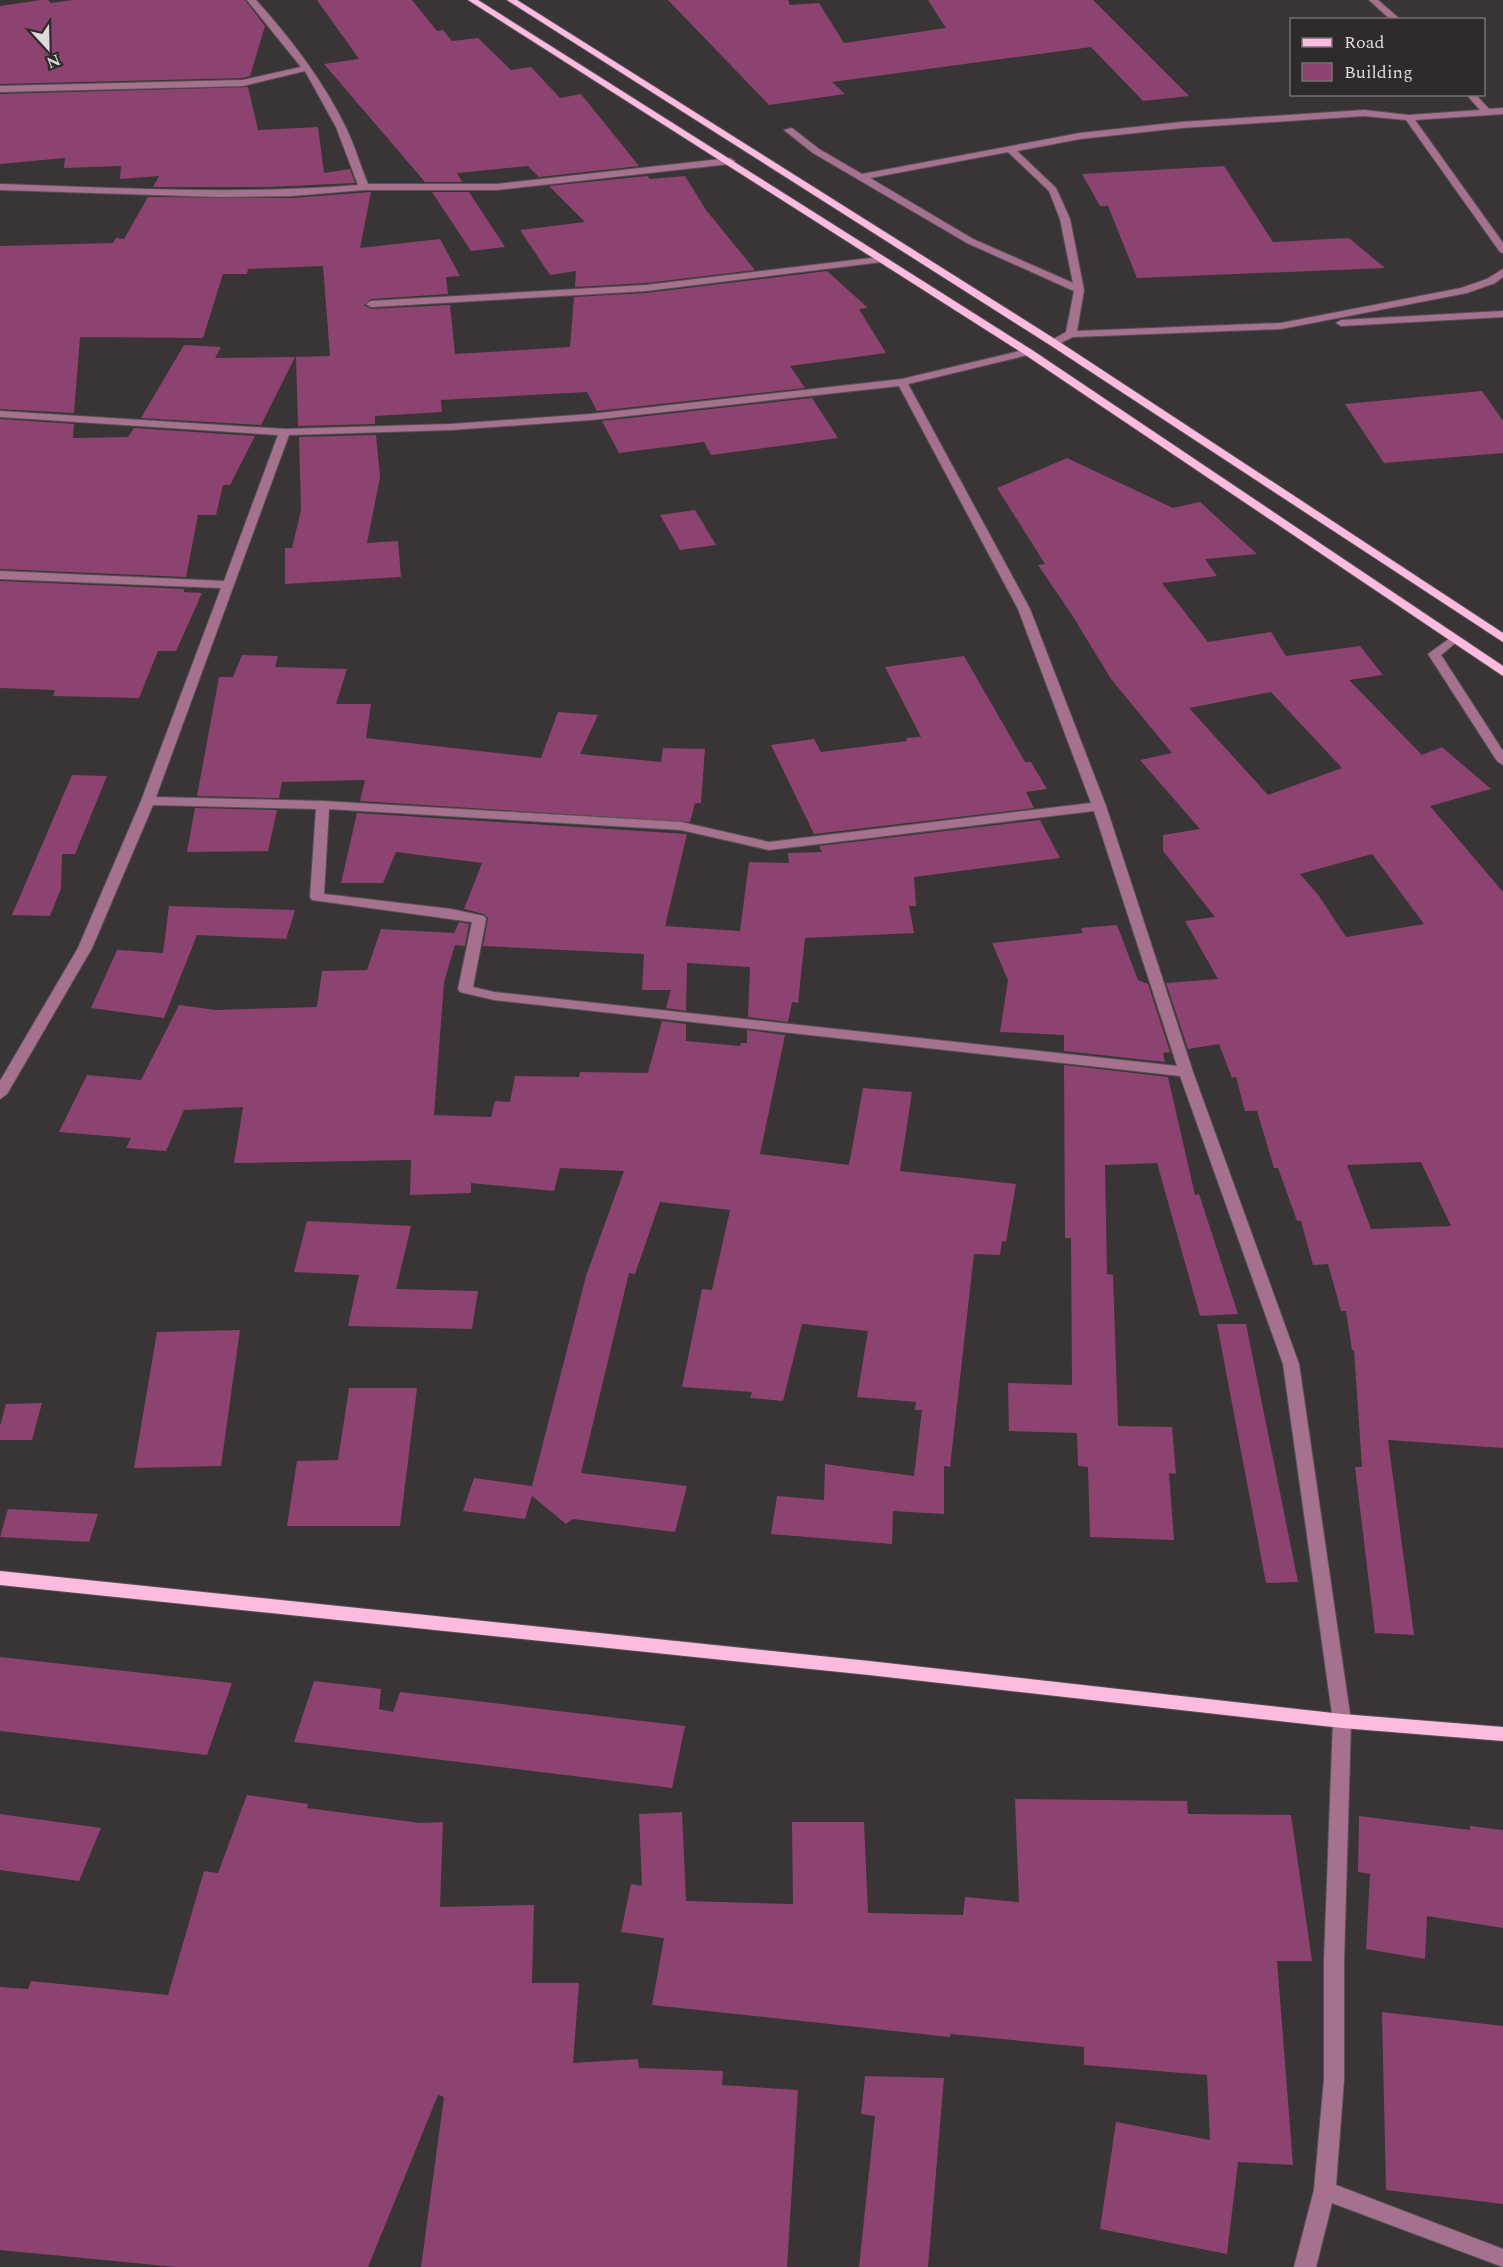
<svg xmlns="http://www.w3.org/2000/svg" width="1503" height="2267" font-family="Spectral,serif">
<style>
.building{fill:#8d436f;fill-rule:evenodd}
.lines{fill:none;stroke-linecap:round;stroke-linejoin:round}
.minor-casing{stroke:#575254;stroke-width:2}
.major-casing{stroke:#575254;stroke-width:2}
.minor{fill:#a6718e;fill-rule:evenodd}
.major{fill:#fdbbdf;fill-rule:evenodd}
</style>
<rect width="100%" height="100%" fill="#393436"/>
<path class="building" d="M41,0H48L51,3L73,0H245L265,26L250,76L243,78L0,84V6Z
M317,0H412L437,31L443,30L452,41L478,38L511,70L531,67L560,98L581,94L639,166L539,177L528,166L457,173L462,182H425L324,64L359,59Z
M668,0H788L790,5L819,3L844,43L946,28L928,0H1093L1189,96L1143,101L1091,47L832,82L845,94L769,105Z
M248,87L258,130L318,127L324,173L350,169L355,183L269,187H153L159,176L120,179L121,166L64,168L65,158L0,164V94Z
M1224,166L1273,242L1349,238L1385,268L1137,278L1108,206H1100L1082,174Z
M647,176L650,179L685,176L706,210L755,270L646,283L575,287L576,271L550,275L520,230L585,222L549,186Z
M371,192L360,248L440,239L460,276L446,277L448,294L371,299L364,305L371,309L450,305L455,354L570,347L574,297L646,293L827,271L868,308L859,309L886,353L790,366L805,388L597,411L587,392L441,400L442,412L375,416V424L298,426L296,357L330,356L323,266L248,269L247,274H223L203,338L80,337L74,413L0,409V246L113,243L116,238L124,239L148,197L292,198Z
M432,192H469L505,247L471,251Z
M184,345L221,347L215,358L295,357L261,425L141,418Z
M1482,391L1503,421V453L1384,463L1345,404Z
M812,398L838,438L711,455L704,442L619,453L602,421Z
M0,419L74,424L73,438L128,437L134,428L255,436L230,485H223L216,515H198L186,577L0,569Z
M376,435L380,477L367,543L398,541L401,577L285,584V548H292L301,510L299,437Z
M1067,458L1173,508L1200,502L1257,554L1205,559L1217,576L1162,583L1208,642L1271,632L1286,656L1360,646L1383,675L1349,680L1422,755L1442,747L1491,789L1430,806L1503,892V1448L1388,1440L1414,1635L1375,1633L1355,1467H1362L1354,1350H1352L1346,1311H1341L1328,1264L1313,1265L1301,1221H1297L1278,1168H1274L1257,1111H1245L1236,1077L1232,1078L1219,1044L1188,1049L1166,983L1218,979L1185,921L1215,917L1163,851V835L1200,829L1140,760L1172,753L1111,679L1072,615L1038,565L1045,564L997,488ZM1271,692L1342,768L1268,795L1189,708ZM1372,854L1424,924L1346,937L1319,896L1300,874ZM1421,1162L1451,1226L1371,1229L1347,1165Z
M695,510L716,545L680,550L660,515Z
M0,581L184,589V592L202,593L176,651H158L139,698L53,696L55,690L0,688Z
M242,655L278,656L275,667L347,669L336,704H371L366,738L541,758L558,712L598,715L580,754L661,762L663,748L705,749L701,803H695L690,822L360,801L365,780L282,782L279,798L197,796L219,677H233Z
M964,656L1025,762H1031L1047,789L1026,792L1034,808L814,834L771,745L814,739L821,752L907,741L906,738L921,737L885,667Z
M72,775L107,776L75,854H62L61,888L50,916L12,915Z
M195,808L277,810L268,851L187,852Z
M357,813L687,834L665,926L740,931L749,862L789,863L788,853L822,852L819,846L1040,820L1060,858L914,877L916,906H909L914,933L805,938L798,1003L792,1002L788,1022L748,1017L750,967L687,963L686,1011L666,1008L671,990H642L644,954L483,946L488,918L484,914L464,909L482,863L396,852L383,883H341Z
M169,906L295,910L286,939L197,935L164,1018L91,1008L117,950L163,953Z
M459,922L469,924L465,946L455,945L444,982L434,1115L491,1117L495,1101L510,1102L515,1076L579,1077L580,1072L648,1073L662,1021L686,1024V1041L740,1046L741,1043H747V1030L785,1035L760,1154L849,1165L863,1088L912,1092L900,1171L1016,1184L1006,1242L1002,1241L1000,1255L974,1254L950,1467L944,1466V1514L893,1511L892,1544L771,1534L777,1496L824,1500L825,1464L914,1476L922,1410H915L916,1402L857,1397L868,1331L802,1324L783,1401L750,1398L752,1392L682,1387L702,1289L712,1290L730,1210L660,1202L635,1274L629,1273L581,1473L687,1486L675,1532L573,1519L566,1524L532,1496L525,1519L463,1511L474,1478L532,1486L586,1276L624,1171L560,1168L554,1191L471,1183V1193L410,1195L411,1160L234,1163L243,1107L184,1110L166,1151L126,1148L131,1138L59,1132L87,1075L141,1080L179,1005L216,1010L317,1007L322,971L367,970L381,929L454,933Z
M1117,925L1138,980L1148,984L1170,1052L1163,1053L1165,1062L1064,1051V1035L1000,1032L1008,980L992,943L1083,933L1081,928Z
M1064,1065L1168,1077L1195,1195L1199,1194L1238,1314L1200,1316L1157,1163L1105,1165L1107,1274L1113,1275L1118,1426L1172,1427L1176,1474L1169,1473L1174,1540L1090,1537L1088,1467L1078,1466L1077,1433L1009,1431L1008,1383L1072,1385L1071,1238H1065Z
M307,1221L411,1226L396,1289L478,1291L472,1329L348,1326L359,1275L294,1272Z
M1217,1324H1246L1298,1582L1266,1583Z
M240,1330L221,1466L134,1468L157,1332Z
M349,1388H417L400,1526H287L297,1461L338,1460Z
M42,1403L32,1440H0V1426L6,1404Z
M8,1509L98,1514L89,1542L0,1537Z
M0,1657L232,1683L207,1755L0,1731Z
M314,1681L381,1689L379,1709L393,1712L400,1692L685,1726L672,1788L294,1742Z
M247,1795L308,1804L307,1808L420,1823L443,1822L440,1907L534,1905L532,1983H579L573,2063L638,2059L639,2068L723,2071L722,2085L798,2090L787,2267H421L444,2097L438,2095L368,2267H176L0,2250V1987L28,1989L31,1981L168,1995L204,1871L218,1873Z
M1015,1799L1187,1801L1188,1814L1291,1815L1312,1961H1277L1293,2165L1238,2162L1227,2254L1100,2229L1116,2122L1210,2140L1207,2075L1084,2065V2047L950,2034V2037L652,2005L664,1938L621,1932L631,1884L642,1886L639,1814L682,1812L686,1901L793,1904L792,1822H864L868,1913L963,1915L965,1897L1019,1902Z
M0,1814L101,1828L79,1881L0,1870Z
M1359,1816L1470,1830V1826L1503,1830V1928L1427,1916L1425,1959L1366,1949L1370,1874L1358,1872Z
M1382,2012L1503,2026V2204L1386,2190Z
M865,2076L944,2078L928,2267H859L875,2116L861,2114Z"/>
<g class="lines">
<defs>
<path id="minor" d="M247,0H256C291,39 323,80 346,128C355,146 360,165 368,184H497L730,158L735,161L730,164L497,190H364L292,196L220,197L0,190V184C120,188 239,195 358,185L336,127L305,71L243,86L0,92V86L243,80L301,67Z
M1369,0H1378L1401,20H1391Z
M1466,94H1475L1489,109L1503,108V114L1415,120L1503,243V253L1500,252L1406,120L1364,116L1181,128L1080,139L1017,151L1056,188L1070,219L1084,290L1077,331L1281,323L1461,288L1487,279L1503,269V277L1495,283L1467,293L1281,329L1073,337L1054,346L1049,343L1050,341L1066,332L1074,291L967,243L813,153L784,130L792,128L819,149L862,174L1080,133L1181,122L1364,110L1409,115L1480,110ZM1008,152L1049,191L1060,219L1073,283L973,239L870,178Z
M879,257L882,258V262L646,291L371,307L366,304L371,301L646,285Z
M1503,311V317L1341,326L1336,323L1341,320Z
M1028,349L1032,350V354L908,384L1030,609L1106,806L1193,1072L1299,1364L1351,1721L1344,1961V2079L1336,2185L1503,2249V2267L1332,2203L1316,2267H1294L1314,2190L1324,2079V1961L1333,1721L1283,1364L1180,1076L494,1000L460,992L458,989L472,922L312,900L310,897L316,809L153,805L92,948L7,1094L0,1099V1081L78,948L141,801L221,588L0,579V571L224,581L278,435L0,417V411L285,429L451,424L591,414L902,379ZM899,386L1018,609L1091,803L769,842L681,822L323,801L156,797L289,435L451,430L591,420ZM329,809L681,830L769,850L1094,811L1177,1066L494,992L473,987L486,919L484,916L451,909L324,894Z
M1453,636L1459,640L1441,655L1503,751V765L1497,761L1428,654Z"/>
<path id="major" d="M468,0H478L1032,350L1503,666V676L1024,354Z
M507,0H517L1058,341L1503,633V642L1050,345Z
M0,1571L869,1661L1342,1714L1503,1727V1741L1342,1728L869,1675L0,1585Z"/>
</defs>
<use href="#minor" class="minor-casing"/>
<use href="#major" class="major-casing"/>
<use href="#minor" class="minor"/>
<use href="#major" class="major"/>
</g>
<rect x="1290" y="18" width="195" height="78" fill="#2f2a2c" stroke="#757072" stroke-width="1.5"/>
<rect x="1302" y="38" width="30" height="9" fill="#fdbbdf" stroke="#757072" stroke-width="1.5"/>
<text x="1344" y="48" font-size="18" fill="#dddadc">Road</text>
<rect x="1302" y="63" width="30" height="18" fill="#8d436f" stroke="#757072" stroke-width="1.5"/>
<text x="1344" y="78" font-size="18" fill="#dddadc">Building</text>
<g transform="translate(48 48) rotate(158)" stroke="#2f2a2c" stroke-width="4.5" paint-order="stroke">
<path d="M0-4.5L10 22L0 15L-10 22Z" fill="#dddadc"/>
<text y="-9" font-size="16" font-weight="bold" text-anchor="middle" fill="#dddadc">N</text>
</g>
</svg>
